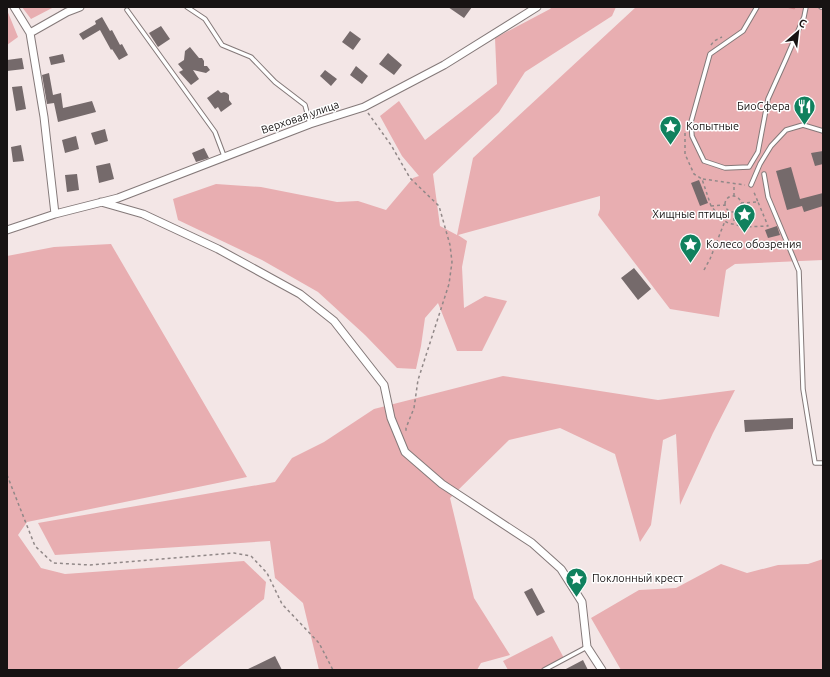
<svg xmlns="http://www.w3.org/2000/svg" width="830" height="677" font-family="Ubuntu,sans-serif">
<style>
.green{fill:#e8aeb1}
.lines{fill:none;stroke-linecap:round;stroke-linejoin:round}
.stream{stroke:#d28b90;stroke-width:2.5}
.building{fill:#756a6b}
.service-casing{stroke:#847979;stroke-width:5.5}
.minor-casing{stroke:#847979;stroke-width:9}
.path{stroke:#918888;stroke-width:1.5;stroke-dasharray:3 3;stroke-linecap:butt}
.service{stroke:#fff;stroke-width:3.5}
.minor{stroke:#fff;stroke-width:7}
.labels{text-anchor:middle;stroke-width:3;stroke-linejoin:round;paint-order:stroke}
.poi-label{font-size:11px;fill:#171313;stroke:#fff;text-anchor:start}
.street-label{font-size:11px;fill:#171313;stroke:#fff}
</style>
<rect width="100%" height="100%" fill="#f3e6e6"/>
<path class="green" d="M22,7H54L31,19Z
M552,7H616L612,16L525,72L499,112L433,174L440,226L457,235L473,158L636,7H823V260L735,264L726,270L719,317L670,309L598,215L600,209V196L458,235L467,241L462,267L464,308L485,296L507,301L482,351H457L438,303L425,318L421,346L416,369L397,368L365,335L318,292L262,260L178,220L173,199L216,184L261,187L337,202L358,201L386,210L413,178L419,176L402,156L380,116L399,101L425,140L497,84L495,38L550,9Z
M7,10L18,37L7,45Z
M111,244L247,477L27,522L18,535L41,568L65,574L244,561L266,582L264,599L176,670H7V256L54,247Z
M503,376L658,400L735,390L713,433L680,505L676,434L663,440L651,525L640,542L615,454L560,428L509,440L450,498L474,598L510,655L481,663L477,670H319L303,603L275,578L270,541L55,555L38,523L275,482L292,458L324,442L374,409Z
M823,559V670H621L591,618L639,590L676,588L721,564L747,573L778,565L808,564Z
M552,636L565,660L546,670H508L503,661Z"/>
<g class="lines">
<path class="stream" d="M789,7L794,8"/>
</g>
<path class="building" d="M448,7H472L464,18Z
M102,17L110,31L112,30L120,45L122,44L128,55L119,60L112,49L111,50L100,30L83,40L79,34L96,24L95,21Z
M161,26L170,39L158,47L149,33Z
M350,31L361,39L353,50L342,42Z
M190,47L199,58H202L204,61V66H207L210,70L206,73L193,70L199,79L191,85L179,72L183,70L178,64L184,60L185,51Z
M388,53L402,65L394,75L379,64Z
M63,54L65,62L51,65L49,57Z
M22,58L24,69L7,71V60Z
M356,66L368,76L362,84L350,75Z
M325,70L337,79L331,86L320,76Z
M49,73L53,95L61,93L63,108L92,101L96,112L58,122L54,103L47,104L42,75Z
M22,86L26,109L16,111L12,87Z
M218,90L221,93L224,92L227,93L229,95V100L232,104L221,112L218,107L215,109L207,98Z
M105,129L108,141L95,145L91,133Z
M76,136L79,149L65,153L62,140Z
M21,145L24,161L13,162L11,147Z
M204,148L209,158L196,162L192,153Z
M823,151V164L815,166L811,153Z
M110,163L114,179L99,183L96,166Z
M791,167L800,199L823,193V206L804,212L802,206L787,210L776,171Z
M77,174L79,190L67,192L65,175Z
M699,180L708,203L700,206L691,183Z
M777,226L780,235L768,238L765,230Z
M634,268L651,289L638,300L621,278Z
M793,418V429L745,432L744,420Z
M532,588L545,612L537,616L524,592Z
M275,656L282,670H246Z
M583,660L588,670H564Z"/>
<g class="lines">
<defs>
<path id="service" d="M187,7L205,19L222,45L251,57L275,82L305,105L310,124
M757,7L743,31L710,54L691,122L692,136L704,161L725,168L749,167L758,152L768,99L786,59L804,17L806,7
M821,7H823
M127,10L215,132L224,156
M764,174L768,197L799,271L803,389L815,463H823
M751,185L760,164L771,146L786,130L803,125L823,131
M544,670L587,647"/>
<path id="minor" d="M14,7L30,33
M101,202L143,214L218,249L300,294L334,321L384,385L391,418L405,452L442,484L532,543L561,569L582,602L587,647L602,670
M55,214L44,117L30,33L67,12L80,7
M7,230L55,214L118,198L310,124L364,107L444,65L537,7"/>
</defs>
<use href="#service" class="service-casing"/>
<use href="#minor" class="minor-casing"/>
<path class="path" d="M711,45L714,41L722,37
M368,113L391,145L410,178L439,206L450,245L452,262L449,284L418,380L414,408L406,428V432
M685,133V154L694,174L702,179L711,206L723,220L728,223L745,227L768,226L758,202
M703,179L745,185
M734,196V184
M725 204a8 8 0 1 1 16 0a8 8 0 1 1-16 0Z
M741,203L758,202L753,190
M711,206L725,205
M734,212V224
M704,270L710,259L725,221
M7,475L35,546L53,563L90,565L234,553L251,556L267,573L282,604L319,643L333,670"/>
<use href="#service" class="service"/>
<use href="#minor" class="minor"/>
</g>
<defs>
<symbol id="restaurant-pin" viewBox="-11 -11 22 30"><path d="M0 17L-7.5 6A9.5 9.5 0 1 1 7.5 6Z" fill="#10815e" stroke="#fff"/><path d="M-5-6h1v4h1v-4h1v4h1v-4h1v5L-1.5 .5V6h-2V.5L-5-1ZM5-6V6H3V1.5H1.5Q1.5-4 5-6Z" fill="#fff"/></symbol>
<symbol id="sight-pin" viewBox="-11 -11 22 30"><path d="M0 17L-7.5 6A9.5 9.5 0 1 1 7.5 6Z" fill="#10815e" stroke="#fff"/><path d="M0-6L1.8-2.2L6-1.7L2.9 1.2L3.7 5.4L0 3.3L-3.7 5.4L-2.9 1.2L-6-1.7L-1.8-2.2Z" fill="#fff"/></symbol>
</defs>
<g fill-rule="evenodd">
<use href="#restaurant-pin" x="792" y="94" width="25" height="34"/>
<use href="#sight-pin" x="658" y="114" width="25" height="34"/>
<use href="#sight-pin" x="732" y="202" width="25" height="34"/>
<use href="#sight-pin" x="678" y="232" width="25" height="34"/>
<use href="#sight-pin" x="564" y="566" width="25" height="34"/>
</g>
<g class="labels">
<g class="poi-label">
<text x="790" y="110" text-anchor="end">БиоСфера</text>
<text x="686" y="130">Копытные</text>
<text x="730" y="218" text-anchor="end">Хищные птицы</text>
<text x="706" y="248">Колесо обозрения</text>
<text x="592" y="582">Поклонный крест</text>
</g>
<g class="street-label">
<text transform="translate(300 117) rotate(-19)" y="4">Верховая улица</text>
</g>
</g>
<rect width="830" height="677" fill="none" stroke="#171313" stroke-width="16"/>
<g transform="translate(798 32) rotate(28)" stroke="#ffffff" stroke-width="3" paint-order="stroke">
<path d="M0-3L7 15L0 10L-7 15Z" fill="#171313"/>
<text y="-6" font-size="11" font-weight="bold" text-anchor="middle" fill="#171313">С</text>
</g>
</svg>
